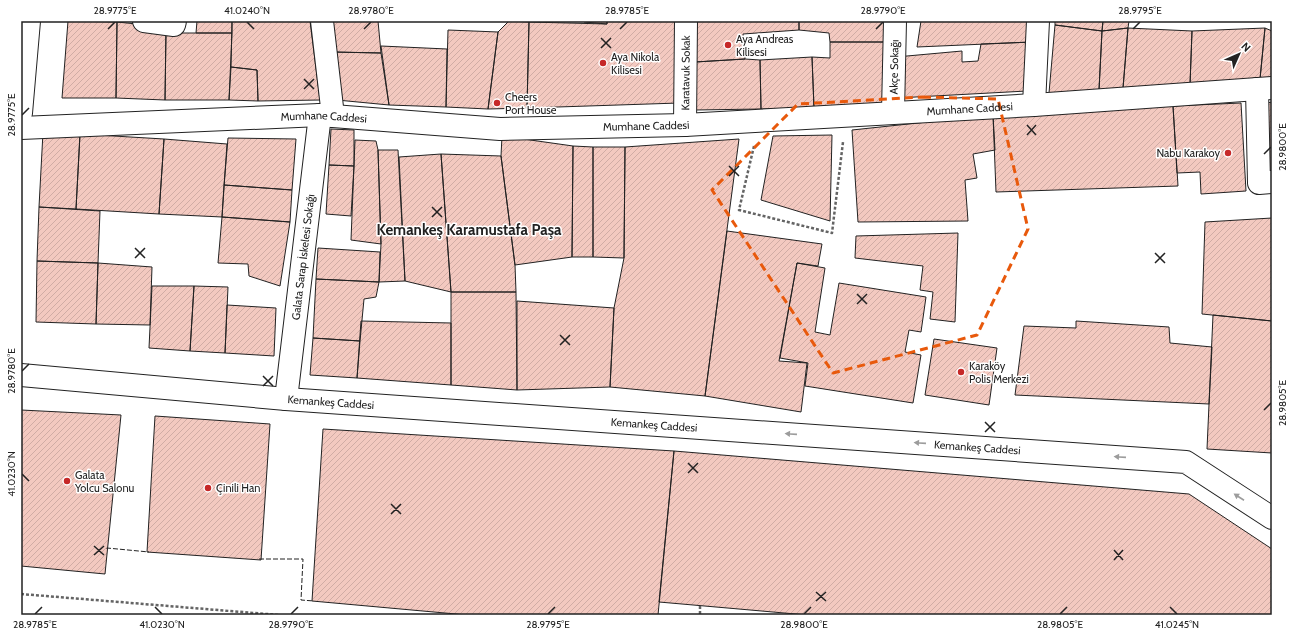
<svg xmlns="http://www.w3.org/2000/svg" width="1293" height="636" font-family="Cabin,sans-serif">
<style>
.building{fill:url(#building-hatch);stroke:#222}
.lines{fill:none;stroke-linecap:round;stroke-linejoin:round}
.street-casing{stroke:#222;stroke-width:24}
.path{stroke:#646464;stroke-width:2.5;stroke-dasharray:3 2;stroke-linecap:butt}
.street{stroke:#fff;stroke-width:22}
.fence{stroke:#222;stroke-width:1;stroke-dasharray:5 2;stroke-linecap:butt}
.oneway{fill:#9c9c9c}
.marked{fill:none;stroke:#e8590c;stroke-width:3;stroke-dasharray:8 5;stroke-linejoin:round}
.ticks{fill:none;stroke:#222;stroke-width:1.5}
.poi-dot{fill:#c62828;stroke:#fff;stroke-width:1.5}
.labels{text-anchor:middle;stroke-width:3;stroke-linejoin:round;paint-order:stroke}
.poi-label{font-size:11px;fill:#222;stroke:#fff;text-anchor:start}
.street-label{font-size:11px;fill:#222;stroke:#fff}
.district-label{font-size:15px;font-weight:bold;fill:#222;stroke:#fff}
.neatline{fill:none;stroke:#222;stroke-width:1.5}
.ticks-label{font-size:10px;text-anchor:middle;fill:#222}
</style>
<defs>
<pattern id="building-hatch" width="6" height="6" patternUnits="userSpaceOnUse"><rect width="6" height="6" fill="#f3c9c0"/><path d="M-1 1l2-2M0 6l6-6M5 7l2-2" fill="none" stroke="#d0aca5"/></pattern>
</defs>
<rect width="100%" height="100%" fill="#fff"/>
<path class="building" d="M68,21L117,22L116,98H62Z
M197,21H232V33H196Z
M232,21H310L320,100L258,101L257,70L231,67Z
M332,21H378L381,53L333,52Z
M509,21L529,22L527,108L488,109L498,32Z
M584,21H607V24L584,22Z
M607,21H675L679,103L527,108L529,22L607,24Z
M692,21H799V30L743,34L745,59L695,62Z
M799,21H884V42H830L829,33L799,30Z
M921,21H1033L1032,42L917,47Z
M1055,21H1103L1102,31L1055,25Z
M1103,21H1129L1128,28L1102,31Z
M117,22L166,27L165,100L116,98Z
M1055,25L1102,31L1099,90L1049,93Z
M1128,28L1123,88L1099,90L1102,31Z
M1128,28L1192,31L1190,85L1123,88Z
M1265,28L1260,79L1190,85L1192,31Z
M1265,28L1272,31V77L1260,79Z
M448,30L498,32L488,109L446,107Z
M166,33H232L229,100H165Z
M830,42H884L883,107L814,108L812,57L830,58Z
M1032,42L1027,91L897,98L896,57L962,51V62L978,61L981,44Z
M381,46L447,49L446,107L389,105Z
M333,52L381,53L389,105L337,100Z
M812,57L814,108L761,109L760,60Z
M745,59L760,60L761,109L695,110V62Z
M231,67L257,70L258,101L229,100Z
M1272,102V171H1267V103Z
M1241,103L1246,191L1201,194L1200,172L1177,173L1173,106Z
M1173,106L1178,186L996,192L993,115Z
M993,115L995,150L973,154L977,178L965,180L968,221L858,222L852,130Z
M331,129L354,130V166L329,165Z
M43,132L80,134L76,209L39,207Z
M80,134L164,139L159,214L76,209Z
M832,135L830,221L761,200L773,136Z
M502,136L573,146L572,257L515,265L501,156Z
M228,138L296,139L292,190L224,185Z
M164,139L227,144L222,217L159,214Z
M739,139L705,396L610,387L614,308L624,258L625,147Z
M355,140L376,141L378,150L381,244L351,240Z
M573,146L593,147V257H572Z
M593,147H625L624,258L593,257Z
M378,150H398L405,281L379,282L381,244Z
M441,154L451,292L405,281L399,157Z
M441,154L501,156L515,265L516,292H451Z
M329,165L354,166L351,216L326,214Z
M224,185L292,190L290,222L222,217Z
M39,207L100,211L98,263L37,261Z
M222,217L290,222L280,286L249,276L248,264L218,263Z
M1272,218V321L1202,314L1205,222Z
M727,231L822,244L818,266L797,263L779,361L807,363L801,412L705,396Z
M958,233L955,322L930,319L933,292L920,290L923,266L855,258L856,236Z
M318,248L380,252L379,282L316,279Z
M37,261L98,263L96,324L36,322Z
M98,263L152,267L150,325L96,324Z
M797,263L825,268L815,332L830,335L839,283L926,297L921,332L909,330L905,352L921,355L913,403L805,386L808,363L780,358Z
M316,279L379,282L376,297L364,299L360,341L313,338Z
M152,286H194L190,351L149,348Z
M194,286L228,287L225,353L190,351Z
M451,292H516L517,390L451,385Z
M517,301L614,308L610,387L517,390Z
M227,305L276,308L274,356L225,353Z
M1213,315L1272,321V453L1207,449Z
M361,321L451,323V385L357,378Z
M1076,321L1169,327L1170,343L1212,347L1209,404L1015,395L1024,326L1076,328Z
M313,338L360,341L357,378L310,375Z
M934,339L997,348L989,405L925,395Z
M21,410L121,415L105,574L21,566Z
M155,416L270,424L261,560L147,552Z
M323,429L674,451L658,615H467L312,601Z
M674,451L1189,494L1272,549V615H807L659,602Z"/>
<g class="lines">
<defs>
<g id="street">
<path d="M144,21L174,25L175,21"/>
<path d="M322,21L333,116"/>
<path d="M1257,89L1259,183L1272,182"/>
<path d="M1034,105L1038,21"/>
<path id="s1" d="M893,112L895,21"/>
<path d="M21,113L29,21"/>
<path id="s2" d="M685,125L686,21"/>
<path id="s3" d="M21,128L320,115L500,129L685,125L1034,105L1272,88"/>
<path id="s4" d="M21,375L286,399L1186,462L1272,518"/>
<path id="s5" d="M286,399L320,115"/>
</g>
</defs>
<use href="#street" class="street-casing"/>
<path class="path" d="M754,146L739,210L832,233L843,142
M21,594L279,615
M700,606V615"/>
<use href="#street" class="street"/>
<path class="fence" d="M107,549V548L149,552
M259,559H303L301,600L314,601"/>
</g>
<defs><path id="oneway-solid" d="M-6-.8H1V-3.2L6.5 0L1 3.2V.8H-6Z"/></defs>
<g class="oneway">
<use href="#oneway-solid" transform="translate(791 434) rotate(-176)"/>
<use href="#oneway-solid" transform="translate(920 443) rotate(-176)"/>
<use href="#oneway-solid" transform="translate(1120 457) rotate(-176)"/>
<use href="#oneway-solid" transform="translate(1239 497) rotate(-147)"/>
</g>
<path class="marked" d="M923,97L998,99L1028,229L977,335L833,373L712,190L798,104Z"/>
<path class="ticks" d="M247,22L254,29M108,29L115,22M364,29L371,22M620,29L627,22M876,29L883,22M1133,29L1140,22M601,38L611,48M601,48L611,38M304,79L314,89M304,89L314,79M22,115L29,108M1027,125L1036,135M1027,135L1036,125M1264,154L1271,147M729,166L739,176M729,176L739,166M432,207L442,217M432,217L442,207M135,248L145,258M1155,253L1165,263M135,258L145,248M1155,263L1165,253M857,294L867,304M857,304L867,294M560,335L570,345M560,345L570,335M22,371L29,364M263,376L273,386M263,386L273,376M1264,410L1271,403M985,422L995,432M985,432L995,422M688,463L698,473M688,473L698,463M22,474L29,481M391,504L401,514M391,514L401,504M94,546L104,555M1114,550L1123,560M94,555L104,546M1114,560L1123,550M816,592L826,601M816,601L826,592M155,607L162,614M1170,607L1177,614M35,614L42,607M291,614L298,607M548,614L555,607M804,614L811,607M1060,614L1067,607"/>
<g class="poi-dot">
<circle cx="728" cy="45" r="4"/>
<circle cx="603" cy="63" r="4"/>
<circle cx="497" cy="103" r="4"/>
<circle cx="1228" cy="153" r="4"/>
<circle cx="961" cy="372" r="4"/>
<circle cx="67" cy="481" r="4"/>
<circle cx="208" cy="488" r="4"/>
</g>
<g class="labels">
<g class="poi-label">
<text x="736" y="43">Aya Andreas<tspan x="736" dy="13">Kilisesi</tspan></text>
<text x="611" y="61">Aya Nikola<tspan x="611" dy="13">Kilisesi</tspan></text>
<text x="505" y="101">Cheers<tspan x="505" dy="13">Port House</tspan></text>
<text x="1220" y="157" text-anchor="end">Nabu Karakoy</text>
<text x="969" y="370">Karaköy<tspan x="969" dy="13">Polis Merkezi</tspan></text>
<text x="75" y="479">Galata<tspan x="75" dy="13">Yolcu Salonu</tspan></text>
<text x="216" y="492">Çinili Han</text>
</g>
<g class="street-label">
<text dy="4" stroke="none"><textPath href="#s1" startOffset="45">Akçe Sokağı</textPath></text>
<text dy="4" stroke="none"><textPath href="#s2" startOffset="52">Karatavuk Sokak</textPath></text>
<text dy="4" stroke="none"><textPath href="#s3" startOffset="950">Mumhane Caddesi</textPath></text>
<text dy="4" stroke="none"><textPath href="#s3" startOffset="303">Mumhane Caddesi</textPath></text>
<text dy="4" stroke="none"><textPath href="#s3" startOffset="626">Mumhane Caddesi</textPath></text>
<text dy="4" stroke="none"><textPath href="#s5" startOffset="143">Galata Sarap İskelesi Sokağı</textPath></text>
<text dy="4" stroke="none"><textPath href="#s4" startOffset="311">Kemankeş Caddesi</textPath></text>
<text dy="4" stroke="none"><textPath href="#s4" startOffset="635">Kemankeş Caddesi</textPath></text>
<text dy="4" stroke="none"><textPath href="#s4" startOffset="959">Kemankeş Caddesi</textPath></text>
</g>
<g class="district-label">
<text x="469" y="235">Kemankeş Karamustafa Paşa</text>
</g>
</g>
<rect width="1293" height="636" fill="none" stroke="#ffffff" stroke-width="44"/>
<g transform="translate(1239 54) rotate(45)" stroke="#ffffff" stroke-width="3" paint-order="stroke">
<path d="M0-3L7 15L0 10L-7 15Z" fill="#222222"/>
<text y="-6" font-size="11" font-weight="bold" text-anchor="middle" fill="#222222">N</text>
</g>
<rect x="22" y="22" width="1249" height="592" class="neatline"/>
<g class="ticks-label">
<text x="115" y="14">28.9775°E</text>
<text x="247" y="14">41.0240°N</text>
<text x="371" y="14">28.9780°E</text>
<text x="627" y="14">28.9785°E</text>
<text x="883" y="14">28.9790°E</text>
<text x="1140" y="14">28.9795°E</text>
<text transform="translate(11 115) rotate(-90)" y="4">28.9775°E</text>
<text transform="translate(1282 147) rotate(-90)" y="4">28.9800°E</text>
<text transform="translate(11 371) rotate(-90)" y="4">28.9780°E</text>
<text transform="translate(1282 403) rotate(-90)" y="4">28.9805°E</text>
<text transform="translate(11 474) rotate(-90)" y="4">41.0230°N</text>
<text x="35" y="628">28.9785°E</text>
<text x="162" y="628">41.0230°N</text>
<text x="291" y="628">28.9790°E</text>
<text x="548" y="628">28.9795°E</text>
<text x="804" y="628">28.9800°E</text>
<text x="1060" y="628">28.9805°E</text>
<text x="1177" y="628">41.0245°N</text>
</g>
</svg>
